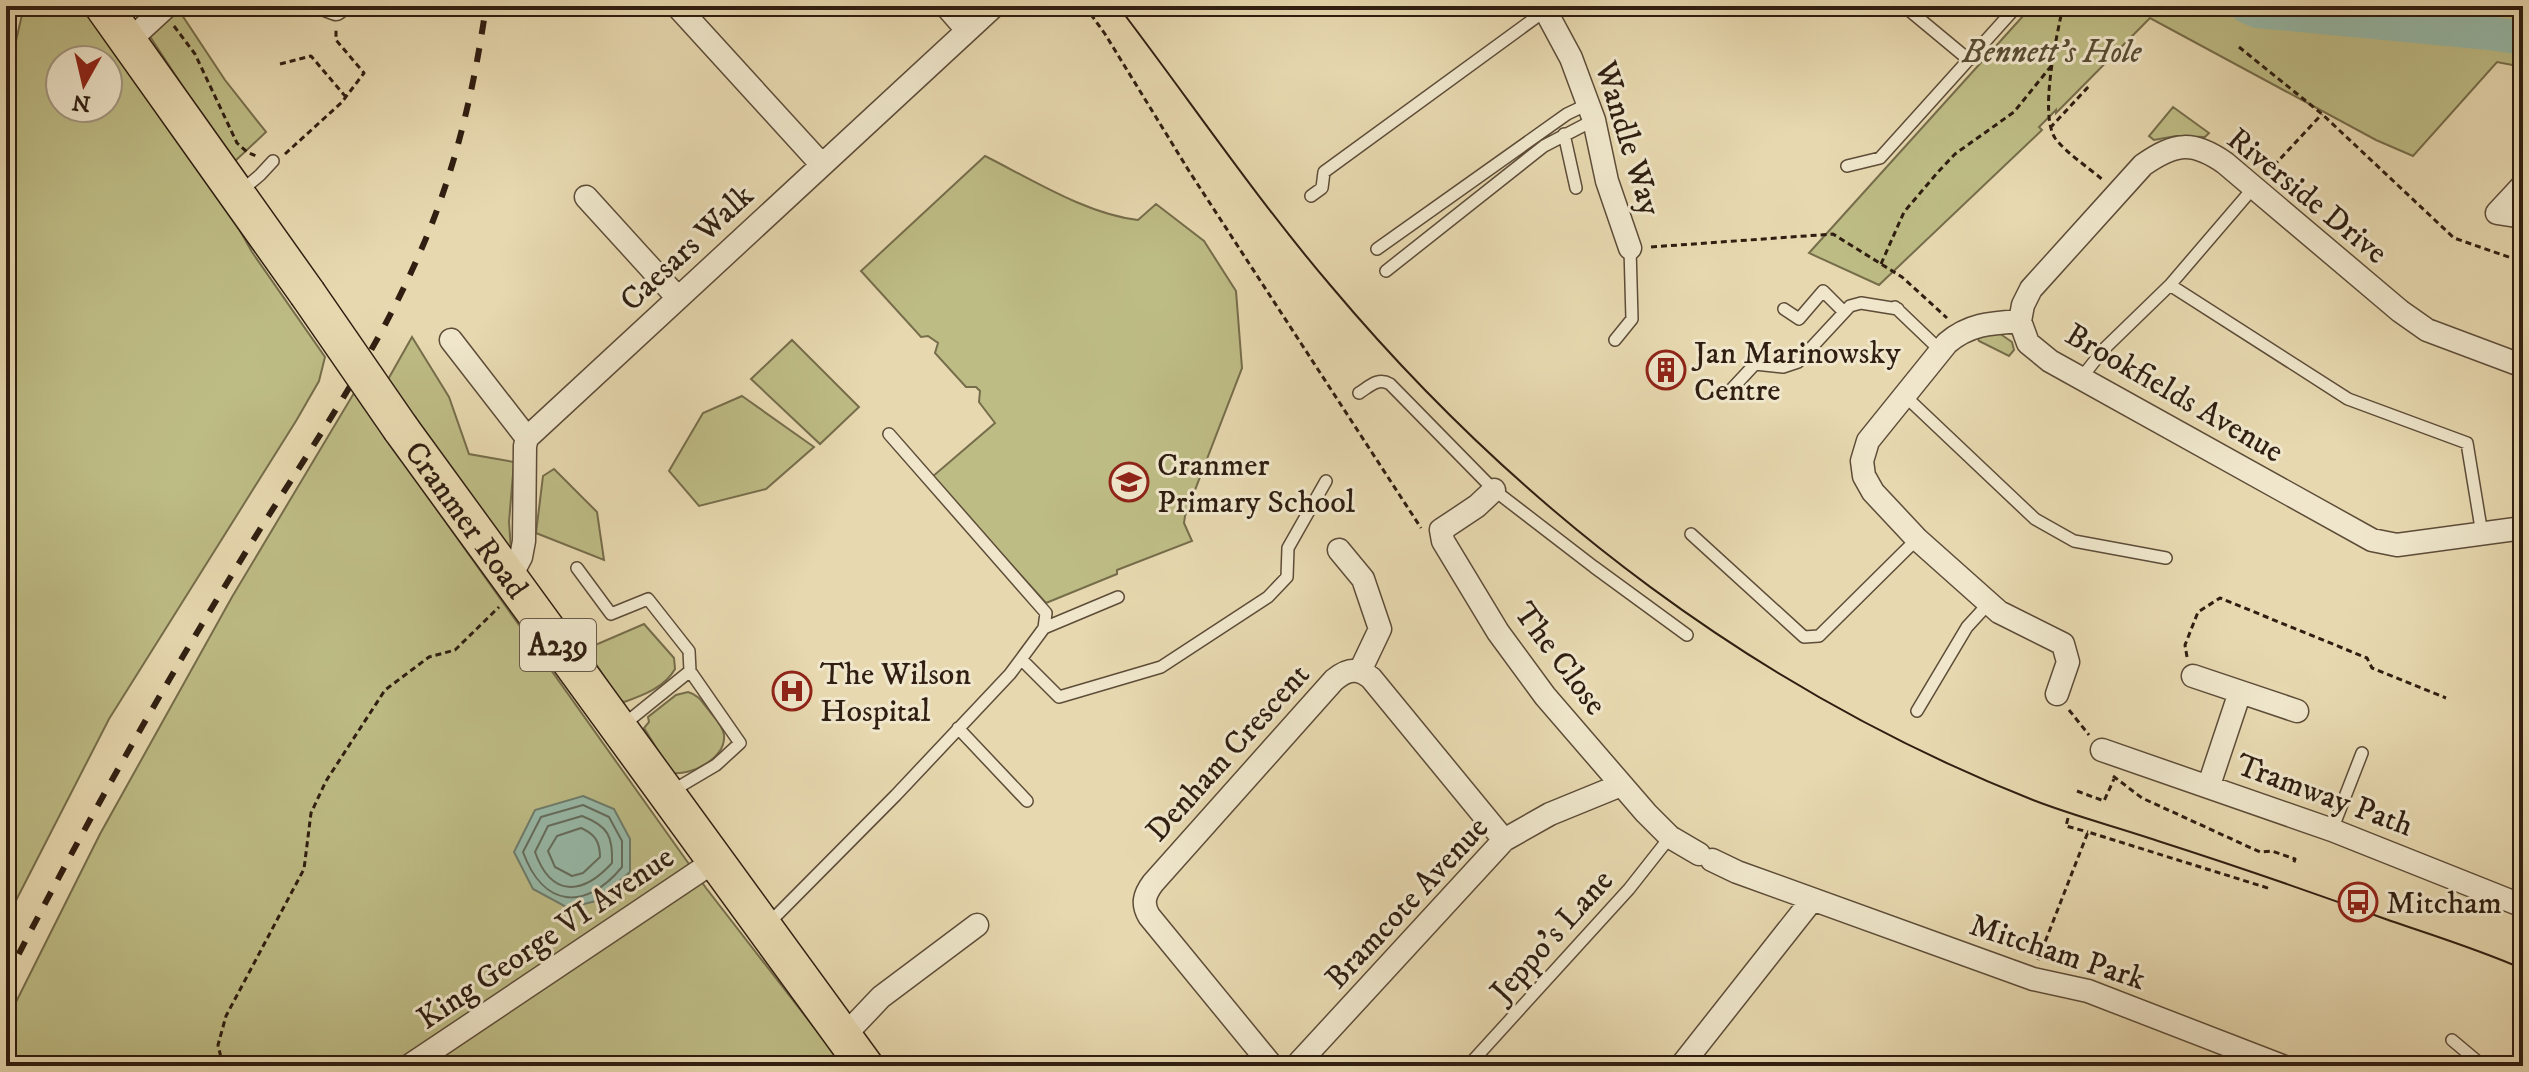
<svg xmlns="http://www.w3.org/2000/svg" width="2529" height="1072" font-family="'IM FELL DW Pica',serif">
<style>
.green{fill:#bebc85;stroke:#766d4b;stroke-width:2;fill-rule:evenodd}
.water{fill:#97baa9;stroke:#6d7c6c;stroke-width:2}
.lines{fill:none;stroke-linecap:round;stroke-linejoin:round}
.shore{stroke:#636c5d;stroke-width:2}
.stream{stroke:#6d7c6c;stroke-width:6}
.river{stroke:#97baa9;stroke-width:34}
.lane-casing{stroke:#5d4c38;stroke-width:14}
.street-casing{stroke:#5d4c38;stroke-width:25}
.primary-casing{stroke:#2f1e11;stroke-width:39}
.path{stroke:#2f1e11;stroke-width:3;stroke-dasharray:6 4;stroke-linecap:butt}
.lane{stroke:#efe6cb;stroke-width:11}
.street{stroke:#efe6cb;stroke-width:22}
.primary{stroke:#e7d8af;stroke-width:36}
.tram{stroke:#2f1e11;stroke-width:2}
.rail{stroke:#2f1e11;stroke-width:6;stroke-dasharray:14 14;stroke-linecap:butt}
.primary-bridge-casing{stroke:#2f1e11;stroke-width:39;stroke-linecap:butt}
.primary-bridge{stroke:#e7d8af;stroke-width:36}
.labels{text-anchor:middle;stroke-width:6;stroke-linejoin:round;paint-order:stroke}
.shield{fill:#efe6cb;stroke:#695a49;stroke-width:2}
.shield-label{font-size:30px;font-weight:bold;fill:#2f1e11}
.park-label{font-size:32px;font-style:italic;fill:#5a4d34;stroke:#efe6cb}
.street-label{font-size:32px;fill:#2f1e11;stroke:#efe6cb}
.poi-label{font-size:32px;fill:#2f1e11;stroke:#efe6cb;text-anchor:start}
</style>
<rect width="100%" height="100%" fill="#e7d8af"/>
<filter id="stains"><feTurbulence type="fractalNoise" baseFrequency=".0025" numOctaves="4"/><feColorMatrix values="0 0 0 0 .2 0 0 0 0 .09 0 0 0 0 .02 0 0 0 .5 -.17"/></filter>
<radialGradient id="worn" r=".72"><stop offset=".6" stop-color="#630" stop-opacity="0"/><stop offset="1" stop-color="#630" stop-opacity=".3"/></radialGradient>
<path class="green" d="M24,6H88L211,179L252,252L325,357L319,381L296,421L109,719L6,920V84ZM60,60H108V108H60Z
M130,6H176L225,80L266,132L233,163Z
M2032,6H2523V67L2497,62L2413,156L2376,140L2150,18L2056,113V110L2039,127L2042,130L1879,285L1809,253Z
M2173,107L2209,133L2205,137L2176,136L2154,140L2149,136Z
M985,156C1031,179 1086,214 1138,220L1156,204L1204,241L1236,291L1242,368L1185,516L1184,523L1192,541L1117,570V574L1046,603L932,477L995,423L979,402L980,391L976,387H966L935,353L938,343L928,336L921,337L861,271Z
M1999,333L2012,342L2014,350L2009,356L1979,341L1977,336Z
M412,337L449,397L469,454L514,462L509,522L512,564L386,383Z
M792,340L859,407L820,444L751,379Z
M354,393L706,888L844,1066H6V1022L100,834L232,597Z
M742,396L814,447L766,489L699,506L669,471L703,413Z
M554,469L597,512L604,560L536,533L543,476Z
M644,624L674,658L675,669C665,687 644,695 624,702L619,699L586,649Z
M688,692C698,695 701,700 707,708C713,716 723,725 724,735C726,758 691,776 672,773L644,728L649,722L648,717L676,695Z"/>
<path class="water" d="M583,796L614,809L630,839V872L596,901L568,908L533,889L514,852L535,810Z"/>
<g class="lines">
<path class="shore" d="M583,805L609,817L622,841V867C585,912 543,907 523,852L541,817Z
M582,816C608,826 613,836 612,863C582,896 551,897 535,852L548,826Z
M581,828C595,834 600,842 600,857L583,873L572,876L555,867L548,851L557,836Z"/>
<path class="stream" d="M2516,6L2523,16"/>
<path class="river" d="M2246,6L2257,11L2489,33L2523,38"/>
<defs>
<path id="lane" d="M1904,6L1969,60
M1564,134L1576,188
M1847,166L1880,158L2017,6
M241,191L260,175L273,161
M1311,196L1322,188L1324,172L1546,10
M1377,249L1567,114L1588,104
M1386,271L1544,146L1594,120
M2170,285L2348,399L2467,443L2482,534
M1895,307L1941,351
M1784,309L1799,319L1823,291L1844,312
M1615,340L1632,319L1630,248
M2082,377L2104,349L2170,285L2254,187
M1729,392L1755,364L1783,367L1798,362L1850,306L1861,303L1898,309
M1359,393C1370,386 1378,377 1390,384L1494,490L1594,567L1687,635
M1905,396L2035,519L2074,541L2166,558
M889,434L1046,613L1044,628
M1691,534L1804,637L1819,636L1917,539
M577,568L611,614L648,599L689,651L690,671
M1022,660L1059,697L1161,667L1268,597L1287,577L1288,548L1326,481
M1917,711L1967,627L1989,603
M622,726L690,671L740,743L716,765L672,791
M958,728L1027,801
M2332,830L2362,753
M768,924L896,795L1010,674L1044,628L1118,597
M2452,1040L2483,1066
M1468,1066L1629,889L1670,837"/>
<path id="street" d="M328,6L336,9L340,6
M677,6L822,165
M946,6L967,30
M1543,6L1571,58L1594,120L1607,181L1630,248
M129,41L167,6
M2523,185L2497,213L2523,217
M586,197L677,297
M2020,321L2023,305L2031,289L2143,165C2175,143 2192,140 2225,163L2400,311L2427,330L2523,366
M451,340L527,438
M1494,490L1477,506L1441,530L1443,541L1498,632L1545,696L1646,813L1670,837L1699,854
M1339,550L1363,579L1380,629L1360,671
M510,578L521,557L524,541L525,446L527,438L994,6
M2193,676L2297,711
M2057,694L2068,662L2063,644L1999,612L1917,539L1873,492L1864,476L1862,461L1868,441L1947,343C1969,324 1991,323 2020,321L2028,343L2050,361L2372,540L2397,545L2523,528
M2102,750L2332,830L2523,906
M2209,785L2240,692
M1712,860L1737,872L2033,979L2088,991L2282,1066
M844,1036L881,997L977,925
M409,1066L716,860
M1272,1066L1149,916C1142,904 1144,895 1153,883L1334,680C1347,669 1358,667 1371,678L1504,840
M1296,1066L1504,840L1550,814L1621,785
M1681,1066L1812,900"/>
<g id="primary">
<path d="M103,6L307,293"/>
<path id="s1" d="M401,429L865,1066"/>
</g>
</defs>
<use href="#lane" class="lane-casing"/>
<use href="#street" class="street-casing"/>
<use href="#primary" class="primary-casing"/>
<path class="path" d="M1085,6L1105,34L1189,171L1421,528
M2063,6C2057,35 2039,113 2055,138C2065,152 2089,168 2103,180
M2491,6L2523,20
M174,26L195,54L237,143L247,152L256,156
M2239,47L2322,114L2454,238L2523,262
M6,51L15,6
M280,64L311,56L345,96
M2050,128L2090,85
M285,154L342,102L364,73L336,40V29
M2267,173L2322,114
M1651,247L1833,234L1902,277L1947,318
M1881,264L1904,212L1938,172L1955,154L2014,112L2052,65
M2187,657L2185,645L2198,612L2220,598L2367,658L2372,668L2446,698
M2069,710L2089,735
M2113,776L2142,798L2260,852L2272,851L2295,859L2293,865
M2077,791L2104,801L2114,779
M2068,818L2066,826L2088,832
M2038,960L2088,832L2271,889
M223,1066L218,1045L226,1016L304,869L311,813L326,781L385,690L429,657L455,650L499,607"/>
<use href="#lane" class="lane"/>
<use href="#street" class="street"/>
<use href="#primary" class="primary"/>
<path class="tram" d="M1118,6C1189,99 1255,197 1331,286C1520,511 1759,692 2033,800C2074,816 2117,827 2158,841C2236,866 2314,893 2391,921C2435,936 2480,950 2523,969"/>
<path class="rail" d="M6,979C77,839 154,702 236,568C299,464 373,363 421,250C455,172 474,90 486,6"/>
<defs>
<path id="primary-bridge" d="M307,293L401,429"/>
</defs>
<use href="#primary-bridge" class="primary-bridge-casing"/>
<use href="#primary-bridge" class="primary-bridge"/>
</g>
<defs>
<symbol id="building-ring" viewBox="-11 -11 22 22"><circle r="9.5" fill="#efe6cb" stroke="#8f2418" stroke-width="1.5"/><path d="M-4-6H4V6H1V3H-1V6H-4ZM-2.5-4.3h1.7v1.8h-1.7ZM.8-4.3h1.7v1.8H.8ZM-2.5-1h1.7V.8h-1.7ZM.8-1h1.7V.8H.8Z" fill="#8f2418"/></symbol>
<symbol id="school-ring" viewBox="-11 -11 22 22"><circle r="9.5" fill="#efe6cb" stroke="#8f2418" stroke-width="1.5"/><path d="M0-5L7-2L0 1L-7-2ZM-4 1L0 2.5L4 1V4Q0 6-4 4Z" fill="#8f2418"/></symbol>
<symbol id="hospital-ring" viewBox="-11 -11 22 22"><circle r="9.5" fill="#efe6cb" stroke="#8f2418" stroke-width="1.5"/><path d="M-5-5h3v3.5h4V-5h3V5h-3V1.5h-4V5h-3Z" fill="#8f2418"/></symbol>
<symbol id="bus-ring" viewBox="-11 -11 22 22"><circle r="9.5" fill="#efe6cb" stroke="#8f2418" stroke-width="1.5"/><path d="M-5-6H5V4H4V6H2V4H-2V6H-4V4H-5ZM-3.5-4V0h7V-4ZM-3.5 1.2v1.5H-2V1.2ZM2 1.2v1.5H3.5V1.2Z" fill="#8f2418"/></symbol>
</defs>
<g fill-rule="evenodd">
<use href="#building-ring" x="1644" y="348" width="44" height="44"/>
<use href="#school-ring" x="1107" y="460" width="44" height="44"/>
<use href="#hospital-ring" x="770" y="669" width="44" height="44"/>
<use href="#bus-ring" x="2336" y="880" width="44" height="44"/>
</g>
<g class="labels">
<rect class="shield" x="520" y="619" width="76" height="52" rx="6"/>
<g class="shield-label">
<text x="558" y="655">A239</text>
</g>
<g class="park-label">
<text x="2052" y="62">Bennett's Hole</text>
</g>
<g class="street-label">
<text transform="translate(1629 138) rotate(73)" y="11">Wandle Way</text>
<text transform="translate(2308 195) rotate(39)" y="11">Riverside Drive</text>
<text transform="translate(686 247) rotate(-43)" y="11">Caesars Walk</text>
<text transform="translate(2175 392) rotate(30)" y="11">Brookfields Avenue</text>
<text dy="11" stroke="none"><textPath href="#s1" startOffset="112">Cranmer Road</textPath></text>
<text transform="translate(1561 658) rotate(53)" y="11">The Close</text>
<text transform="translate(1227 752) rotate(-48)" y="11">Denham Crescent</text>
<text transform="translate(2325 794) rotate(20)" y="11">Tramway Path</text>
<text transform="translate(1406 902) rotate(-47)" y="11">Bramcote Avenue</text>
<text transform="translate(1551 935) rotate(-48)" y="11">Jeppo's Lane</text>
<text transform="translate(545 937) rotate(-34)" y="11">King George VI Avenue</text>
<text transform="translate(2058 951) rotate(18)" y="11">Mitcham Park</text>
</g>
<g class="poi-label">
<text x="1694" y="363">Jan Marinowsky<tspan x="1694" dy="37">Centre</tspan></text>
<text x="1157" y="475">Cranmer<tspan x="1157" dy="37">Primary School</tspan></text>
<text x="820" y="684">The Wilson<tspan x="820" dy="37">Hospital</tspan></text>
<text x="2386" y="913">Mitcham</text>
</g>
</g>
<rect width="2529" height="1072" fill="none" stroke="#e7d8af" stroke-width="32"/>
<rect x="8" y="8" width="2513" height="1056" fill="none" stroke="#2f1e11" stroke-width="4"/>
<rect x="16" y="16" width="2497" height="1040" fill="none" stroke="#2f1e11" stroke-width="2"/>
<g transform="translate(84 84) rotate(188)"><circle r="38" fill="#efe6cb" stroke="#a29681" stroke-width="2"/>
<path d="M0-6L14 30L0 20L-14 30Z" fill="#8f2418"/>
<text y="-12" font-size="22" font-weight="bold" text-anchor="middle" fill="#2f1e11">N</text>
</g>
<rect width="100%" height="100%" filter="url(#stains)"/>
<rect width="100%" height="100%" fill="url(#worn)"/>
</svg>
